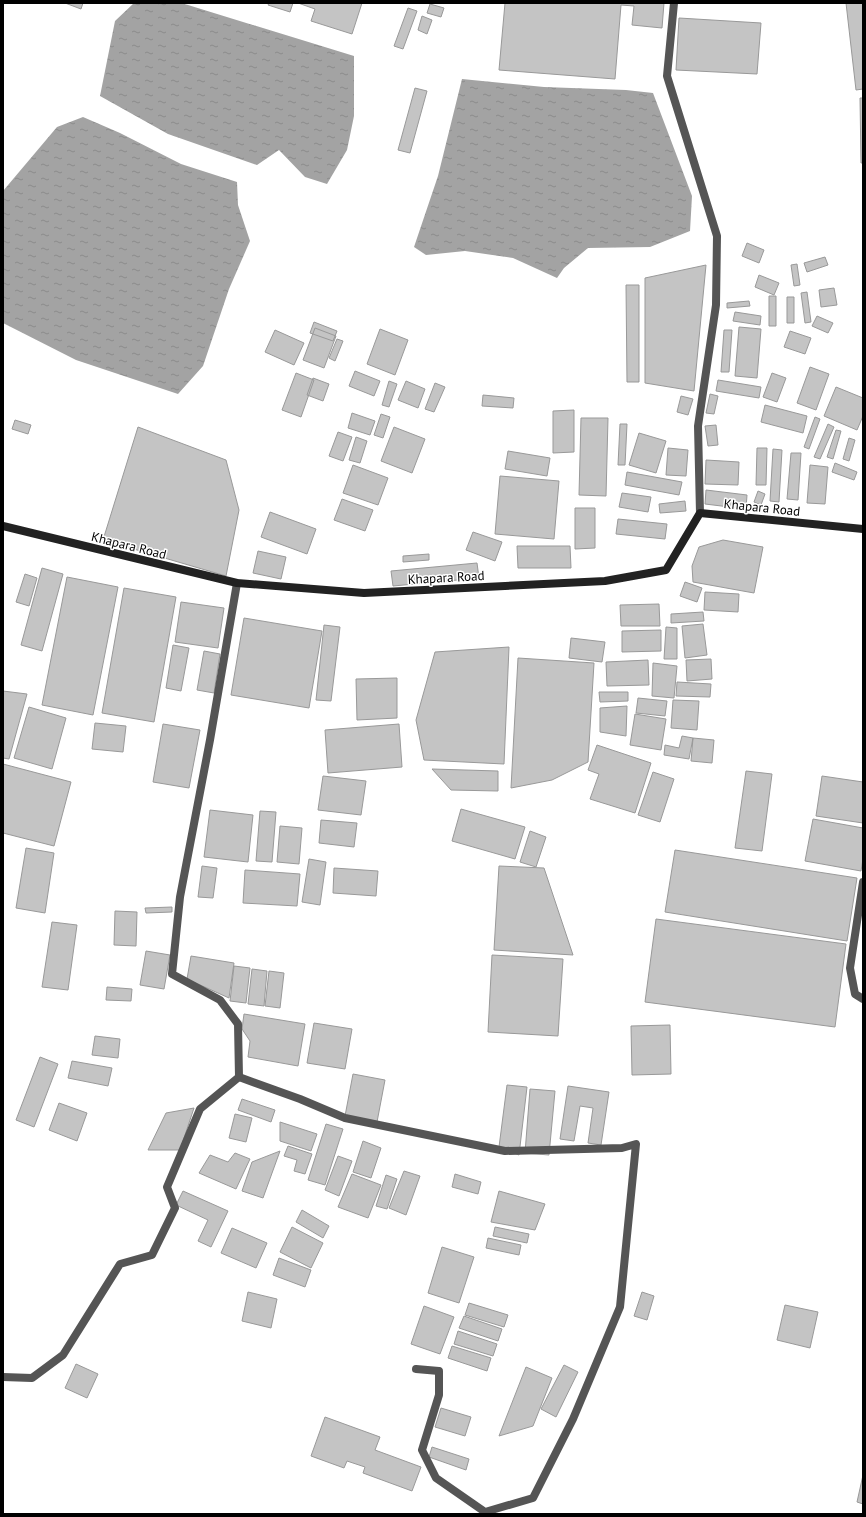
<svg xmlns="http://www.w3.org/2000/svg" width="866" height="1517" font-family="'PT Sans',sans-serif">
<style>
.water{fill:url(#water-ripples)}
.building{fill:#c4c4c4;stroke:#999}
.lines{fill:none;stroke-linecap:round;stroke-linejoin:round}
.street{stroke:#555;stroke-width:8}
.secondary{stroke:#222;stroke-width:8}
.labels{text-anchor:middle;stroke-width:3;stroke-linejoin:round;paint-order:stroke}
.street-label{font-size:13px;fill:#000;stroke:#fff}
</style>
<defs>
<pattern id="water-ripples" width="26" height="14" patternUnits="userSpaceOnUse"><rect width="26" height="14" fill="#a3a3a3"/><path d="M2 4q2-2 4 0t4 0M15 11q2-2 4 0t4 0" fill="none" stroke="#8b8b8b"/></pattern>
</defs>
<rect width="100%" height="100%" fill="#fff"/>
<path class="water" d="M134,3H181L188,5L354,56V116L347,150L327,184L305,177L279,150L257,165L168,134L100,96L115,21Z
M462,79L544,87L626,90L653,93L692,196L690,231L650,247L588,248L564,268L557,278L513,258L465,251L426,255L414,247L438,176Z
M83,117L120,133L181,164L237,182L238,205L250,241L229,289L203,366L178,394L76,360L3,323V191L57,127Z"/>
<path class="building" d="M65,3H83L81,9Z
M269,3H293L290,12L268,5Z
M298,3H362L352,34L311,21L315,9Z
M505,3H664L662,28L632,25L634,6L621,5L615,79L499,70Z
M846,3H863V89L856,90Z
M430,4L444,8L441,17L427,13Z
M408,8L417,11L403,49L394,46Z
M422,16L432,20L427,34L418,30Z
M679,18L761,23L757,74L676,70Z
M415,88L427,91L410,153L398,150Z
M860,98H863V163H861Z
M747,243L764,250L759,263L742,256Z
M825,257L828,265L807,272L804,263Z
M797,264L800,285L794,286L791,265Z
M706,265L694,391L645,383V278Z
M759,275L779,283L774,295L755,287Z
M626,285H639V382H627Z
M834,288L837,305L821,307L819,290Z
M807,292L811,322L805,323L801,293Z
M769,296H776V326H769Z
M787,297H794V323H787Z
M749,301L750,306L727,308V303Z
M735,312L761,316L760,325L733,321Z
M817,316L833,323L828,333L812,326Z
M314,322L337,331L333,341L310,333Z
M739,327L761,329L757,378L735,376Z
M315,328L336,336L324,368L303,360Z
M380,329L408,340L395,375L367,364Z
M275,330L304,343L294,365L265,352Z
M724,330H732L729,372H721Z
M790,331L811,338L805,354L784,347Z
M337,339L343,341L335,361L329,358Z
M810,367L829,374L816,410L797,403Z
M355,371L380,381L374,396L349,386Z
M296,373L314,380L301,417L282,410Z
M772,373L786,378L777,402L763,397Z
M313,378L329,384L323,401L307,395Z
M718,380L761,387L759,398L716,391Z
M389,381L397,384L389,407L382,405Z
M406,381L425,389L418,408L398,400Z
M435,383L445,387L434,412L425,409Z
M836,387L863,398V416L857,430L824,416Z
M710,394L718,396L714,414L706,413Z
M483,395L514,398L513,408L482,406Z
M681,396L693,399L688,415L677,412Z
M765,405L807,416L803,433L761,422Z
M574,410V452L553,453V411Z
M352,413L375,421L370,435L348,428Z
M381,414L390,417L383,438L374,435Z
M815,417L820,419L809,449L804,447Z
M581,418H608L606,496L579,495Z
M15,420L31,425L28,434L12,429Z
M620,424H627L625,465H618Z
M828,424L834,427L820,459L814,457Z
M716,425L718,445L708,446L705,426Z
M138,427L226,460L239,510L226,576L103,540Z
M394,427L425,439L412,473L381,461Z
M836,430L841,431L833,459L827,457Z
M338,432L352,437L343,461L329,456Z
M639,433L666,441L656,473L629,465Z
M356,437L367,441L360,463L349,460Z
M849,438L855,440L849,461L843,459Z
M668,448L688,450L686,476L666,475Z
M757,448H767L766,485H756Z
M773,449L782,450L779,502L770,501Z
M508,451L550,458L547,476L505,469Z
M791,453H801L798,500L787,499Z
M706,460L739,462L738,485L705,484Z
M835,463L857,472L854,480L832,472Z
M353,465L388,478L378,505L343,493Z
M810,465L828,467L825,504L807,503Z
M627,472L682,482L679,495L625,485Z
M500,476L559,481L554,539L495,534Z
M706,490L747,495L746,509L705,504Z
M758,491L765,494L761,505L754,502Z
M622,493L651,497L648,512L619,507Z
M342,499L373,510L365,531L334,520Z
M685,501L686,511L660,513L659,504Z
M575,508H595V548L575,549Z
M270,512L316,529L307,554L261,537Z
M618,519L667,524L665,539L616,534Z
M473,532L502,542L495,561L466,550Z
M723,540L763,547L754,593L693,582L692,566L699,547Z
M517,546H570L571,568H518Z
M258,551L286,557L281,579L253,573Z
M429,554V560L403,562V556Z
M477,563L479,578L393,586L391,571Z
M42,568L63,574L42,651L21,645Z
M25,574L37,578L29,606L16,602Z
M67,577L118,587L93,715L42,705Z
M685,582L702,588L697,602L680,596Z
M124,588L176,597L154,722L102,713Z
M705,592L739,594L738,612L704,610Z
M181,602L224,608L218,648L175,642Z
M659,604L660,626H621L620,605Z
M703,612L704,621L671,623V614Z
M244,618L322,631L309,708L231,695Z
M703,624L707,655L685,658L682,626Z
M324,625L340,627L331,701L316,700Z
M666,627L677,628V659H664Z
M661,630V651L622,652V631Z
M571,638L605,642L602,662L569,658Z
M173,645L189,648L181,691L166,688Z
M509,647L504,764L424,760L416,720L435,652Z
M204,651L220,654L214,693L197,690Z
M518,658L594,663L588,762L552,780L511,788Z
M711,659L712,679L687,681L686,660Z
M648,660L649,685L607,686L606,662Z
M653,663L677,666L674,698L652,696Z
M397,678V718L357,720L356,679Z
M677,682L711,684L710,697L676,696Z
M3,691L27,694L9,759L3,758Z
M599,692H628V701L600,702Z
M638,698L667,701L665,716L636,713Z
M673,700L699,701L697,730L671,728Z
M627,706L626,736L600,732V708Z
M29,707L66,718L52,769L14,758Z
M635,714L666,719L661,750L630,745Z
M95,723L126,726L123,752L92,749Z
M163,724L200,730L189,788L153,782Z
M399,724L402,767L328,773L325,730Z
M682,736L693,738L689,759L664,755L665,745L679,748Z
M693,738L714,740L712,763L691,761Z
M597,745L651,763L635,813L590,799L599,774L588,770Z
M3,764L71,782L54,846L3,833Z
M432,769L498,771V791L451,790Z
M746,771L772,774L762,851L735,848Z
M653,772L674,779L660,822L638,815Z
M323,776L366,781L361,815L318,810Z
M822,776L863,782V823L816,816Z
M461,809L525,827L515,859L452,841Z
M210,810L253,815L248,862L204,857Z
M260,811L276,812L272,862L256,861Z
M813,819L863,828V859L861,871L805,861Z
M321,820L357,823L354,847L319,843Z
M280,826L302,828L299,864L277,862Z
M530,831L546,837L536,867L520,862Z
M26,848L54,853L45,913L16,908Z
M675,850L857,878L847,941L665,912Z
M309,859L326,862L320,905L302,902Z
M202,866L217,868L213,898L198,897Z
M499,866L544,868L573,955L494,950Z
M334,868L378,871L376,896L333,893Z
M245,870L300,874L297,906L243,903Z
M172,907V912L146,913L145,908Z
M115,911L137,912L136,946L114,945Z
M656,919L846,944L835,1027L645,1002Z
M52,922L77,925L68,990L42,987Z
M146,951L170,955L164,989L140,985Z
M492,955L563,959L558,1036L488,1032Z
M191,956L234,963L229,998L187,979Z
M234,966L250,968L246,1003L230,1001Z
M252,969L267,971L264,1006L248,1004Z
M269,971L284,973L280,1008L265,1006Z
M107,987L132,989L131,1001L106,1000Z
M244,1014L305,1024L298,1066L248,1057L250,1041L242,1029Z
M314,1023L352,1029L345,1069L307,1063Z
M670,1025L671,1074L632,1075L631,1026Z
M95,1036L120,1039L118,1058L92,1055Z
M40,1057L58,1064L34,1127L16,1120Z
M72,1061L112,1068L108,1086L68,1078Z
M353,1074L385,1080L377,1122L345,1116Z
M507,1085L527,1087L519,1155L499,1147Z
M568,1086L609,1092L601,1145L588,1143L593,1108L580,1106L574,1141L560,1139Z
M530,1089L555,1091L549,1155L525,1153Z
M242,1099L275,1110L271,1122L238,1110Z
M59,1103L87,1113L77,1141L49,1130Z
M194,1108L180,1150H148L166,1113Z
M235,1114L252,1118L246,1142L229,1138Z
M280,1122L317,1134L311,1151L280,1141Z
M326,1124L343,1129L325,1185L308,1180Z
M363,1141L381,1148L371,1178L353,1172Z
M288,1146L312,1154L305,1174L294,1171L297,1160L284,1156Z
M280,1151L263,1198L242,1191L252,1162Z
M235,1153L250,1159L236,1189L199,1173L210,1155L228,1162Z
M338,1156L352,1161L339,1196L325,1190Z
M404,1171L420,1176L406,1215L389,1208Z
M352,1174L381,1185L368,1218L338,1207Z
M455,1174L481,1182L478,1194L452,1187Z
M386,1175L397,1179L387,1209L376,1206Z
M183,1191L228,1211L211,1247L198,1241L208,1220L176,1205Z
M499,1191L545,1204L535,1230L491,1222Z
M302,1210L329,1226L323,1238L296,1222Z
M292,1227L323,1243L311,1268L280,1252Z
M495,1227L529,1234L527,1243L493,1236Z
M232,1228L267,1243L256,1268L221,1253Z
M488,1238L521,1245L519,1255L486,1248Z
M442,1247L474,1257L459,1303L428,1293Z
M279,1258L311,1270L305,1287L273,1275Z
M248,1292L277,1299L271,1328L242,1321Z
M642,1292L654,1296L647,1320L634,1316Z
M469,1303L508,1315L504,1327L465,1315Z
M785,1305L818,1312L810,1348L777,1340Z
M424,1306L454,1317L440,1354L411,1344Z
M464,1316L502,1329L498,1341L459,1328Z
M458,1331L497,1344L493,1356L454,1344Z
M452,1346L491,1358L487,1371L448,1358Z
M76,1364L98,1374L87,1398L65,1388Z
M564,1365L578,1372L556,1417L541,1409Z
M526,1367L552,1378L533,1426L499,1436Z
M441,1408L471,1417L465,1436L435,1427Z
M325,1417L380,1437L375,1450L421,1467L412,1491L363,1473L365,1467L347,1461L344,1468L311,1456Z
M432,1447L469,1459L466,1470L429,1457Z
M863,1475V1504L857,1502Z"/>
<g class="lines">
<path class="street" d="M674,3L667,76L717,236L716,305L698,426L700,513
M237,583L210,740L180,897L172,974L220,1000L238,1024L239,1077L300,1099L345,1118L505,1151L622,1148L636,1144L620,1307L573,1419L533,1498L485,1512L484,1514
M863,882L850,968L855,994L863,999
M416,1369L439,1371V1395L422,1450L436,1478L485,1512
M3,1377L32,1378L63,1355L120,1264L152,1255L175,1208L167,1187L200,1109L239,1077"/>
<path class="secondary" d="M3,526L237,583L364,593L605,581L666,570L700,513L863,529"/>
</g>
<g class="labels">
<g class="street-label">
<text transform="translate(762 507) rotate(6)" y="5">Khapara Road</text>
<text transform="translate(129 545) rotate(14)" y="5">Khapara Road</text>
<text transform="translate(446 577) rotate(-3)" y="5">Khapara Road</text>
</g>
</g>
<rect width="866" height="1517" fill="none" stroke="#000000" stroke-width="8"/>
</svg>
